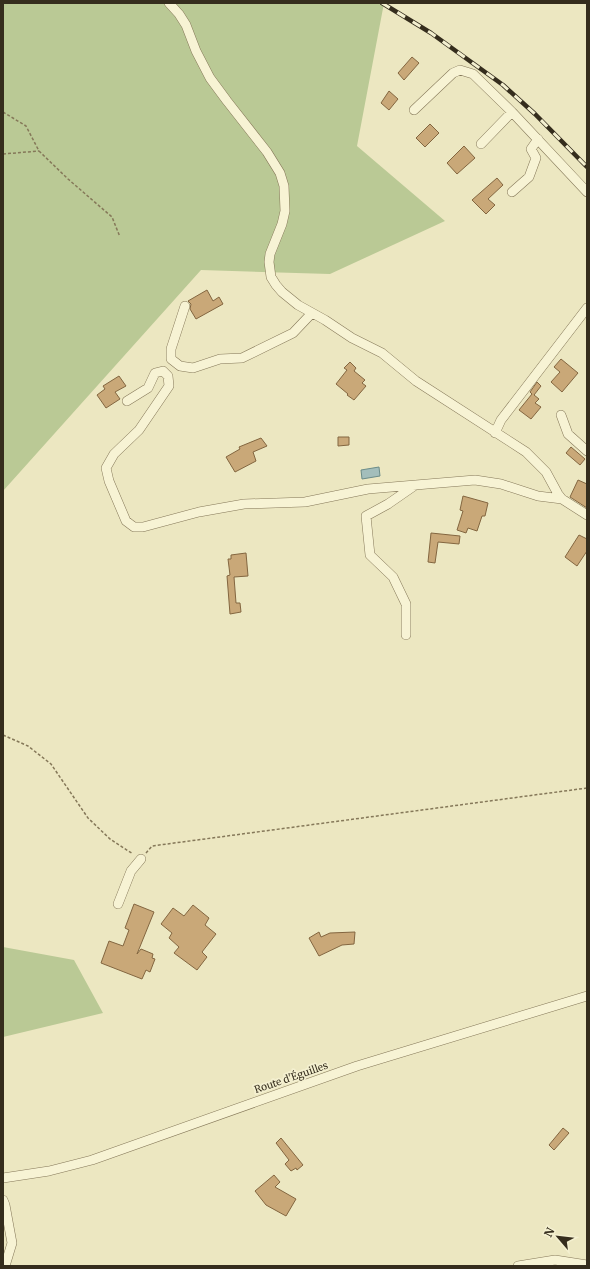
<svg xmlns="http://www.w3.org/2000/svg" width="590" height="1269" font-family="Merriweather,serif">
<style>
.green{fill:#bac995}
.water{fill:#a3bebb;stroke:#6b8c89}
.building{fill:#c9a878;stroke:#836640}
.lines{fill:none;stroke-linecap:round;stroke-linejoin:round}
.minor-casing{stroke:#857859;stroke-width:10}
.path{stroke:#857859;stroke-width:1.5;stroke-dasharray:3 2;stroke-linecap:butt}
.minor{stroke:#f7f3d4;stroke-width:9}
.rail-casing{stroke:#352d1d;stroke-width:4.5}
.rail{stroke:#f4f0d0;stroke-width:3;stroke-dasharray:9;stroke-linecap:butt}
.labels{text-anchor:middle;stroke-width:3.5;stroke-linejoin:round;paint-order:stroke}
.street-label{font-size:10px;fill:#352d1d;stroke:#f4f0d0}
</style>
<rect width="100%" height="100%" fill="#ece7c1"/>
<path class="green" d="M3,3H384L357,146L445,221L330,274L201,270L3,491Z
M3,947L74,960L103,1013L3,1037Z"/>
<path class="water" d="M379,467L380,476L362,479L361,470Z"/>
<path class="building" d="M412,57L419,63L404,80L398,73Z
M389,91L398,99L389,110L381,103Z
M430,124L439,133L425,147L416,138Z
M464,146L475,158L457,174L447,163Z
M497,178L503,185L488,199L495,205L486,214L472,200Z
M207,290L213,301L219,297L223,304L196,319L190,309L191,304L188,301Z
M561,359L578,373L562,392L551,382L560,372L554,367Z
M350,362L356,368L354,371L365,380L362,383L366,386L354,400L347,395L348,394L336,384L347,370L344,368Z
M119,376L126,386L115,392L120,399L106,408L97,395L105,389L103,386Z
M537,382L541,386L534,395L539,399L535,403L541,407L531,419L519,410L532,394L530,392Z
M338,437H349V445L338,446Z
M261,438L267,446L253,452L256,461L235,472L226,457L240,449L239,447Z
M571,447L585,459L580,465L566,453Z
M578,480L587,484V508L570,497Z
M463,496L488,503L485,516H482L477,531L468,528L466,533L457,530L463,511L460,510Z
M431,533L460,536L459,544L438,542L435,563L428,562Z
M579,535L587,539V551L577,566L565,557Z
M246,553L248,576L234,577L236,603H240L241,612L230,614L227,576L230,575L228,559H231V555Z
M134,904L154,912L137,954L141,949L153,954L152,958L155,959L150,972L146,970L142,979L101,963L109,941L123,946L129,930L125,928Z
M193,905L209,918L205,925L216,934L202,952L207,957L197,970L174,953L179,947L169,938L172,933L161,924L173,908L184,916Z
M319,932L321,937L330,933L355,932L354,944L342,945L319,956L309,938Z
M563,1128L569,1133L554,1150L549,1145Z
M281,1138L303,1165L297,1170L296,1168L291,1171L285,1164L289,1160L276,1143Z
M274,1175L280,1182L275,1187L296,1199L286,1216L266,1205L255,1191Z"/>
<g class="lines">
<defs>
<path id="minor" d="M169,3L179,14L186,25L196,51L210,78L227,101L267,152L280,173L284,186L285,211L282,224L270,254L269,262L271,277L276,285L282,292L298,305L325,320L352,338L382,353L416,381L526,452L546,472L558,494L562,499L587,515
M414,110L453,73L460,70L473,74L512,112L587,192
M481,144L512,112
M512,192L529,177L536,158L531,149L538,139
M185,306L171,349V359L180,366L193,368L220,359L242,358L293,333L312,313
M127,401L148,388L155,373L163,371L168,376L169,386L139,430L114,454L106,468L109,481L126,521L134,527H143L199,512L244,504L305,502L368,489L475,480L501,484L538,496L562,499
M561,415L568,434L587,451
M495,433L501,420L587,308
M406,635V604L393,577L370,555L366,516L388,504L414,486
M118,904L131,871L141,859
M3,1178L49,1171L92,1160L357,1066L587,996
M3,1200L5,1205L12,1243L5,1266
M518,1266L555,1260L587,1265"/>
</defs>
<use href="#minor" class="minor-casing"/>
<path class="path" d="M3,112L26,126L39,151L68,179L112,217L120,237
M3,154L39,151
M3,735L28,746L51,764L88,818L110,839L133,854
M146,853L152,846L587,788"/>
<use href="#minor" class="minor"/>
<defs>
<path id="rail" d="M382,3L431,33L503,85L535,114L587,167"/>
</defs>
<use href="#rail" class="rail-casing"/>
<use href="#rail" class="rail"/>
</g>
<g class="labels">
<g class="street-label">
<text transform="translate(291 1077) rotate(-19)" y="4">Route d'Éguilles</text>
</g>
</g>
<rect width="590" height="1269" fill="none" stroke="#352d1d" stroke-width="8"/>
<g transform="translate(558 1237) rotate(298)" stroke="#f4f0d0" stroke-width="3" paint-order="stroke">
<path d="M0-3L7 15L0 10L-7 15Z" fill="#352d1d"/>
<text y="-6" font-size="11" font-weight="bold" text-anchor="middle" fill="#352d1d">N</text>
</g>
</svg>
